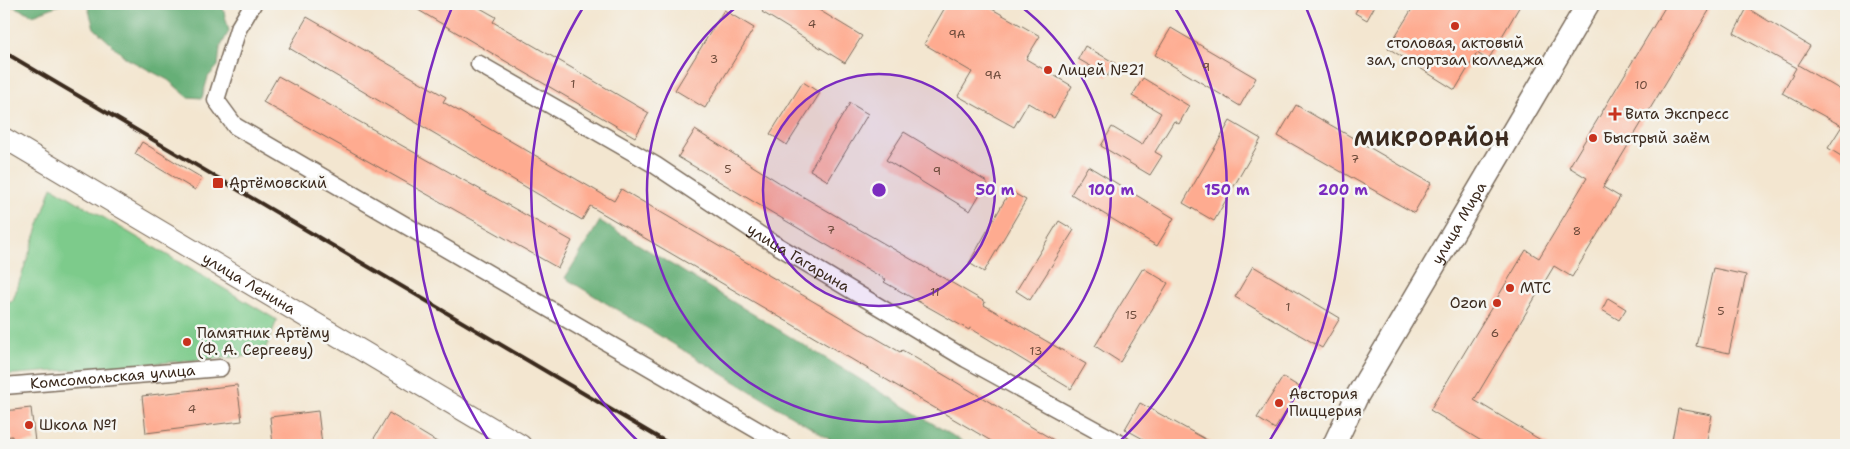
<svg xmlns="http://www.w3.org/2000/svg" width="1850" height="449" font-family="'Shantell Sans',sans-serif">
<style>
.green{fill:#7dcb8b;stroke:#5c7a54}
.forest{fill:#66af77;stroke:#506c4a}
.building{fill:#feab90}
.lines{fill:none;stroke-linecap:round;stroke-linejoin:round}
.minor-casing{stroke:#7b6c5c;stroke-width:19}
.tertiary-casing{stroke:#7b6c5c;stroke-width:22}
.secondary-casing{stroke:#7b6c5c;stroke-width:25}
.minor{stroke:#fff;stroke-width:16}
.tertiary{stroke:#fff;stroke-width:20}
.secondary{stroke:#fff;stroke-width:22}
.rail{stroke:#3b2a1e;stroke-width:4}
.ring{fill:none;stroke:#7b2cbf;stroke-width:2.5}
.poi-dot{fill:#c8321e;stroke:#f6f6f2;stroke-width:2}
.labels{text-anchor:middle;stroke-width:5;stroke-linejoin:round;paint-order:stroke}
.number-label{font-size:12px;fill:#6c4a3a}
.poi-label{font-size:15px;fill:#3b2a1e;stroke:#f6f6f2;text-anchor:start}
.street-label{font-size:15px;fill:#3b2a1e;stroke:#f6f6f2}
.district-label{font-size:20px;font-weight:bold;letter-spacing:1px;fill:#3b2a1e;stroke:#f6f6f2}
.centre{fill:#7b2cbf;stroke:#f6f6f2;stroke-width:2.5}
.ring-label{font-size:15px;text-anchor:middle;font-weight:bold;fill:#7b2cbf;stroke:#f6f6f2;stroke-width:5;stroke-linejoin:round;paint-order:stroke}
</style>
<rect width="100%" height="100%" fill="#f6f6f2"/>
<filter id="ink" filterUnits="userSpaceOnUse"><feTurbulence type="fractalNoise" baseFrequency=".02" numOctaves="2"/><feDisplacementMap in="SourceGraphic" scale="10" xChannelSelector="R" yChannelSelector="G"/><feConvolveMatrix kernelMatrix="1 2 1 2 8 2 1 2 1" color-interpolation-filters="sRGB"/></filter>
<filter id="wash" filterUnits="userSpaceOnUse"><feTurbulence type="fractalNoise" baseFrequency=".0096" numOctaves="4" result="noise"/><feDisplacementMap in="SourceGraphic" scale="20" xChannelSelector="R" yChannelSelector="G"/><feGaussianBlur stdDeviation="1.12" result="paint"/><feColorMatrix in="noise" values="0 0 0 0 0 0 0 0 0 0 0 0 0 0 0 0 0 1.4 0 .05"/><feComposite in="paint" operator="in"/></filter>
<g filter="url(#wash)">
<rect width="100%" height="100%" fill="#f3e6d0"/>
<path class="green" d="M52,187L277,320L263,355L4,375V304L13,300Z"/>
<path class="forest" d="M8,4H62L33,15Z
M85,4H222L229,31L220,48L218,66L208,77L202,98L188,97L168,80L126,58L94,28L87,4Z
M600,221L968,445H839L565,278Z"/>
<g id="blocks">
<path class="building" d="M408,4H473L496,17L493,22L649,113L635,137Z
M768,4H809L862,36L845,63L762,12Z
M947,4H983L1040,36L1026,59L1072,86L1054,118L1028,103L1014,127L958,96L972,72L924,44Z
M1360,4H1376L1367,20L1355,13Z
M1415,4H1521L1488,60L1477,53L1455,90L1388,48Z
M1667,4H1713L1603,187L1620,197L1572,277L1554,266L1474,400L1549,445H1488L1430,410L1526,250L1539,258L1587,178L1569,167Z
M1747,8L1810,46L1798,65L1846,93V159L1828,148L1842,126L1782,93L1796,68L1734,33Z
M724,10L754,28L705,108L675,90Z
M307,17L446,97L443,102L614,201L621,189L900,352L902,350L1062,445H998L590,206L582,220L289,48Z
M1171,28L1256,78L1240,106L1155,55Z
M1085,46L1115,63L1108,76L1078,59Z
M278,76L572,241L558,268L263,102Z
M1143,78L1189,106L1179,124L1174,121L1155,152L1162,156L1150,175L1101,146L1112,127L1142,145L1161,113L1132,96Z
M803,82L820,93L787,145L770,134Z
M850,103L868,114L828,181L810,170Z
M1296,105L1431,183L1414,213L1278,136Z
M1230,121L1261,139L1214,221L1183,203Z
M695,130L788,188L985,302L984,305L1086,364L1071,389L970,328L969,330L884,282L886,280L678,157Z
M904,132L987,182L970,211L886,160Z
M142,142L202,178L195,190L135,154Z
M1088,166L1174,218L1157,246L1071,194Z
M1010,191L1026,200L984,272L969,263Z
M1059,221L1074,230L1030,300L1016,291Z
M1253,266L1340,318L1322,348L1235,297Z
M1143,268L1168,283L1120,362L1095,346Z
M1713,268L1746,275L1729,353L1696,346Z
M1608,298L1626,309L1619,320L1602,310Z
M1283,377L1301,388L1275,429L1257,418Z
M237,385L242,421L146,433L142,396Z
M1140,403L1216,445H1154L1125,429Z
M31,408L35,442L12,444V436L4,437V411Z
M1678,409L1712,415L1706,445H1671Z
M318,411L322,445H273L270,417Z
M389,413L442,445H370Z"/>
</g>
</g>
<g filter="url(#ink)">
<use href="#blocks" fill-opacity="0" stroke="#7b6c5c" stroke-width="1"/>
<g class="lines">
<defs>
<g id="minor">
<path d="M253,4L238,29L216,100L235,126L783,445"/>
<path id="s1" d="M479,64L655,165L763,237L966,359L1123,445"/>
<path id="s2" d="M4,386L220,368"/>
</g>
<g id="tertiary">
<path id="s3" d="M4,138L521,445"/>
</g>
<g id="secondary">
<path id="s4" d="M1334,445L1356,398L1588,4"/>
</g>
</defs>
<use href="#minor" class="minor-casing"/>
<use href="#tertiary" class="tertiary-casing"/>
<use href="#secondary" class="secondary-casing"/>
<use href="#minor" class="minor"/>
<use href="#tertiary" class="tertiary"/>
<use href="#secondary" class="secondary"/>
<path class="rail" d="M4,52L671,445"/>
</g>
</g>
<circle cx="879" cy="190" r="116" fill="#7b2cbf" fill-opacity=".12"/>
<g class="ring">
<circle cx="879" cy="190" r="116"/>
<path d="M1019 5A232 232 0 1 1 739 5"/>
<path d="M642 445A348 348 0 0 1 584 6M1174 6A348 348 0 0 1 1116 445"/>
<path d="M490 443A464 464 0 0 1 453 5M1305 5A464 464 0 0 1 1268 443"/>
</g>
<g class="poi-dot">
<circle cx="1455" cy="26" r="5"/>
<circle cx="1048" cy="70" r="5"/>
<path d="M1612.5 106.5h5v5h5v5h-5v5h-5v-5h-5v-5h5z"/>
<circle cx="1593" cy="138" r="5"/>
<rect x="212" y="177" width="12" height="12" rx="2.5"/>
<circle cx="1510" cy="288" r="5"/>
<circle cx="1497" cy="303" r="5"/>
<circle cx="187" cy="342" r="5"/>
<circle cx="1279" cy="403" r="5"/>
<circle cx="29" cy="425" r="5"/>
</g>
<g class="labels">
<g class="number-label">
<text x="812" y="28">4</text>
<text x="957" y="38">9А</text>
<text x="714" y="63">3</text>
<text x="1206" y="71">9</text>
<text x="993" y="79">9А</text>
<text x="573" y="88">1</text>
<text x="1641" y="89">10</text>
<text x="1355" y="163">7</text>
<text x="728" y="173">5</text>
<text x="937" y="175">9</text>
<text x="831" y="234">7</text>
<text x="1577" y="235">8</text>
<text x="935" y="296">11</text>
<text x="1288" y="311">1</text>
<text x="1721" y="315">5</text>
<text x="1131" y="319">15</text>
<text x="1495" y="337">6</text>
<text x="1036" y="355">13</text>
<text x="192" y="413">4</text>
</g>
<g class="poi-label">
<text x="1455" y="48" text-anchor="middle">столовая, актовый<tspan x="1455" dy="17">зал, спортзал колледжа</tspan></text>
<text x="1058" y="75">Лицей №21</text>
<text x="1625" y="119">Вита Экспресс</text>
<text x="1603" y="143">Быстрый заём</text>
<text x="229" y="188">Артёмовский</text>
<text x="1520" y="293">МТС</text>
<text x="1487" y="308" text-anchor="end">Ozon</text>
<text x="197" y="338">Памятник Артёму<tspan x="197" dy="17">(Ф. А. Сергееву)</tspan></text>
<text x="1289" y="399">Австория<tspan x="1289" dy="17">Пиццерия</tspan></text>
<text x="39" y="430">Школа №1</text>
</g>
<g class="street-label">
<text dy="5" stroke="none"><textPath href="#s4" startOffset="255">улица Мира</textPath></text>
<text dy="5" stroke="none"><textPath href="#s1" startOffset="374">улица Гагарина</textPath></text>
<text dy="5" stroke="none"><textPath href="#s3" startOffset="285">улица Ленина</textPath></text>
<text dy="5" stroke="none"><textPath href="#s2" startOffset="109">Комсомольская улица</textPath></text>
</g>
<g class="district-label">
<text x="1432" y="146">МИКРОРАЙОН</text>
</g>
</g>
<circle cx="879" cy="190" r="8" class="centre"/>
<g class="ring-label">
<text x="995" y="195">50 m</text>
<text x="1111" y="195">100 m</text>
<text x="1227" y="195">150 m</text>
<text x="1343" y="195">200 m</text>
</g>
<rect width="1850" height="449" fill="none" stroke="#f6f6f2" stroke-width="20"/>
</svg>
